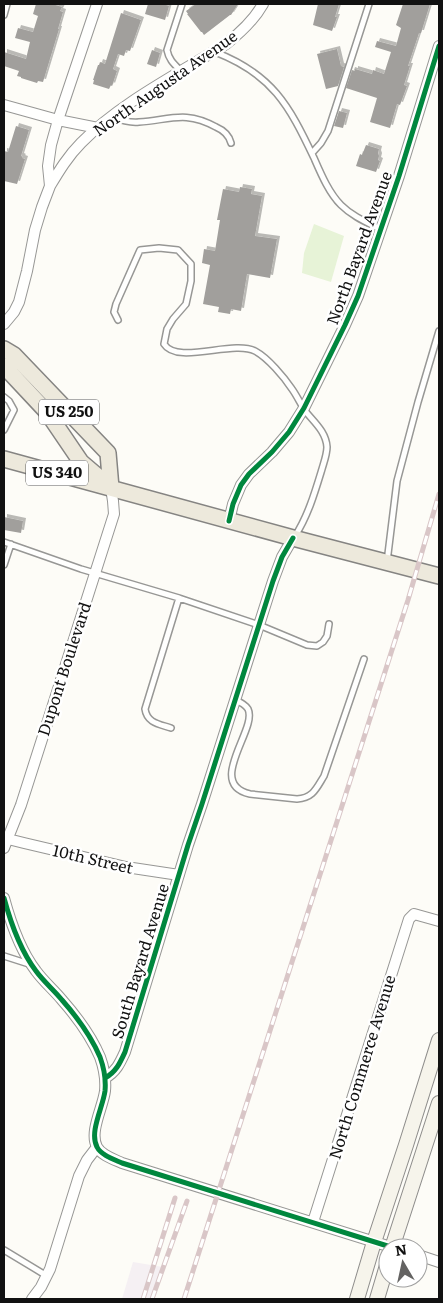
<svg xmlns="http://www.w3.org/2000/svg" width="443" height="1303" font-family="Literata,serif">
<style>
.industrial{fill:#f5f0f3}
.green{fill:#e7f3d7}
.building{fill:#a19f9c;filter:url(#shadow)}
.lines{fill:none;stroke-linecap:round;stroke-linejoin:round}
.lane-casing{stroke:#979795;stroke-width:8}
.street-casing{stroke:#979795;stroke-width:12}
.secondary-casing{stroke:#8e8d8b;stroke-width:16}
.primary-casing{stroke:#858482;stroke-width:18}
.lane{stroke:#fffffe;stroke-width:5}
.street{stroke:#fffffe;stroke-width:10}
.secondary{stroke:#f6f4eb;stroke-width:14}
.primary{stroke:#ede9dc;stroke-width:15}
.rail-casing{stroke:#d9c6c7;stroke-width:5}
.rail{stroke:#fff;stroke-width:3;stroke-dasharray:9;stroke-linecap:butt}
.cycleway-casing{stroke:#fff;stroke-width:8}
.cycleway{stroke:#00873e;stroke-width:5}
.labels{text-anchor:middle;stroke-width:5;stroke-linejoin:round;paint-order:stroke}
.shield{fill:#fff;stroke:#585858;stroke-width:1}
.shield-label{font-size:15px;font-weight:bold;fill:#111}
.street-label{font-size:16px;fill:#111;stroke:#fff}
</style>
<defs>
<filter id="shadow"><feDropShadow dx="3" dy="-3" stdDeviation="0" flood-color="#0004"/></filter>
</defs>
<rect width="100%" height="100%" fill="#fdfcf7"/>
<path class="industrial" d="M133,1262L163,1267L153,1299H122Z"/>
<path class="green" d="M314,224L344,236L331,282L302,273L304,253Z"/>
<path class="building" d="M36,4H52L62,7L60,11L63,12L58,29H59L43,82L38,81L37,83L21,78V77L17,76L19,71L4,66V52L26,59L30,42L15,38L18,28L33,32L38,16L33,14Z
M148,4H163L169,6L165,20L145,14Z
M196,4H238L231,15H230L204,35L202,32H201L187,14H188L186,11Z
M318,4H339L335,17H337L332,31L313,25Z
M403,4H430L421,33H419L408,66H410L404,85L407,86L400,105L397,104L390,128L370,122L377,98L346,88L352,70L355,71V69L372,74L373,70L384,74L391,52L375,47L377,41L396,46L401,28L396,25Z
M121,13L141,20L130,51L126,50L124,56L118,54L113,69L117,71L112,86L111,85L109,89L93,84L94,80H93L98,65H99L100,62L105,64Z
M337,49L341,66L344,67L338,86L326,89L317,54Z
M152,50L160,53L156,67L147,64Z
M339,111L347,113L343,128L334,126Z
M16,126L29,130L21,156L23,157L22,158L25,159L17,184L4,181V151L8,152Z
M366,145L379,149L378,153L379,156L378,160L380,161L376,172L356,166L360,154L362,155Z
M240,187L252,189L251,194L262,196L255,236L277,239L270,278L247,274L241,311L231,309L230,314L218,312L219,307L203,304L210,265L202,263L204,249L215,251L220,220H217L223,189L239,192Z
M4,517L23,521L21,533L4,530Z"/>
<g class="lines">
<defs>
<path id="lane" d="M4,15L7,4
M215,52C272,74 289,105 314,158C321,174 329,193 341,205C352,216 366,222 380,229
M181,71C174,64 169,60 167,50L182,4
M112,117C120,120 130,123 139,122C170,120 185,110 216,127C223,130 229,135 231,143
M312,153L321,143L328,131L369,4
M118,320L114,312L116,304L140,250L159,248L178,250L191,264V281L186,304L173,319L167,329L164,344C177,365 233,340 255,351C268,358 284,377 292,389C297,396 301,405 306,412C315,423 326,432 327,447C327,454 324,462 322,469C315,492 308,516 295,536
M4,397L9,401L14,410L4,430
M4,542L81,569L179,598L259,625L307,645L317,646L323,642L327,636L329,624
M387,562L397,481L418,402L439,331
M4,565L11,544
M235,700C240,702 245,704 248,709C258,729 205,784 250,794L297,799C313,798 316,789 324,776L364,659
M171,728C159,724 147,723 145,709L179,598
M4,956L29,964
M4,1250L47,1276"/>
<path id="street" d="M4,105L58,120L98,128
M50,186C59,171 68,156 81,143C120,103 178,74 226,44C240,33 254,20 263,4
M4,324L14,312L19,302L27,271L35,230L42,207L50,186L48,166L51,145L58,120L97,4
M229,521L233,504L241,485L249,474L272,452L289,432L304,408L345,325L358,296L399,176L439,46
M8,839L24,843L126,867L179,875
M4,848L21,805L114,514L113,501L111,488
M4,898C11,924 20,950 36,971C44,982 54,990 62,1000C77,1017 91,1036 100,1057C104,1068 106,1080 105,1091C103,1107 89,1132 97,1147C101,1155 113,1159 122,1163L394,1248
M105,1078C116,1072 120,1063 125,1052L188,845L202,804L273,581L282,557L293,538
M313,1222L409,919L414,914L439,921
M418,1255L439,1262
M32,1299L41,1287L50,1269L79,1176L87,1160L97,1147"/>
<path id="secondary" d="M392,1248L439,1103
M357,1299L374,1242L406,1145L439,1040
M377,1299L388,1262"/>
<path id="primary" d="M4,349L14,355L108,453L111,488
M4,366L47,412L81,462L108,485
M4,459L293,538L439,576"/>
</defs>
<use href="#lane" class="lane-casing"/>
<use href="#street" class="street-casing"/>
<use href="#secondary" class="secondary-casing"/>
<use href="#primary" class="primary-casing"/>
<use href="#lane" class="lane"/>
<use href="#street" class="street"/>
<use href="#secondary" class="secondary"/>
<use href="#primary" class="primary"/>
<defs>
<path id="rail" d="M143,1299L175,1198
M152,1299L187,1201
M184,1299L408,600L439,494"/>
</defs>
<use href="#rail" class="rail-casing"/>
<use href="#rail" class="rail"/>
<defs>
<path id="cycleway" d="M229,521L233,504L241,485L249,474L272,452L289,432L304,408L345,325L358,296L399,176L439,46
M4,898C11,924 20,950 36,971C44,982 54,990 62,1000C77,1017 91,1036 100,1057C104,1068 106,1080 105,1091C103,1107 89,1132 97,1147C101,1155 113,1159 122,1163L394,1248
M105,1078C116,1072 120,1063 125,1052L188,845L202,804L273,581L282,557L293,538"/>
</defs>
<use href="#cycleway" class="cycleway-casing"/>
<use href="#cycleway" class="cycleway"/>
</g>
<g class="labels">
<g class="shield">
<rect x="39" y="399.5" width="60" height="25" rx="4"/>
<rect x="26" y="460.5" width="62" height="25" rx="4"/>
</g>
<g class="shield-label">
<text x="69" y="417">US 250</text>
<text x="57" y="478">US 340</text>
</g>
<g class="street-label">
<text transform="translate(165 83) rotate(-35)" y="6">North Augusta Avenue</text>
<text transform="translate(359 248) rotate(-70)" y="6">North Bayard Avenue</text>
<text transform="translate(64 669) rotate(-72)" y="6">Dupont Boulevard</text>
<text transform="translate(93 859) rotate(13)" y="6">10th Street</text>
<text transform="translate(140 961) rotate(-73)" y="6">South Bayard Avenue</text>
<text transform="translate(362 1067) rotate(-73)" y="6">North Commerce Avenue</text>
</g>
</g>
<rect width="443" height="1303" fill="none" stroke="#111111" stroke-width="10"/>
<g transform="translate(403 1263) rotate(351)"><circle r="24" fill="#ffffff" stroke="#a0a0a0"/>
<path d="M0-4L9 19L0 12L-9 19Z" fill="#646362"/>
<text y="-8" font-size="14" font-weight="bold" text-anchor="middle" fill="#111111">N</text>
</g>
</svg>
